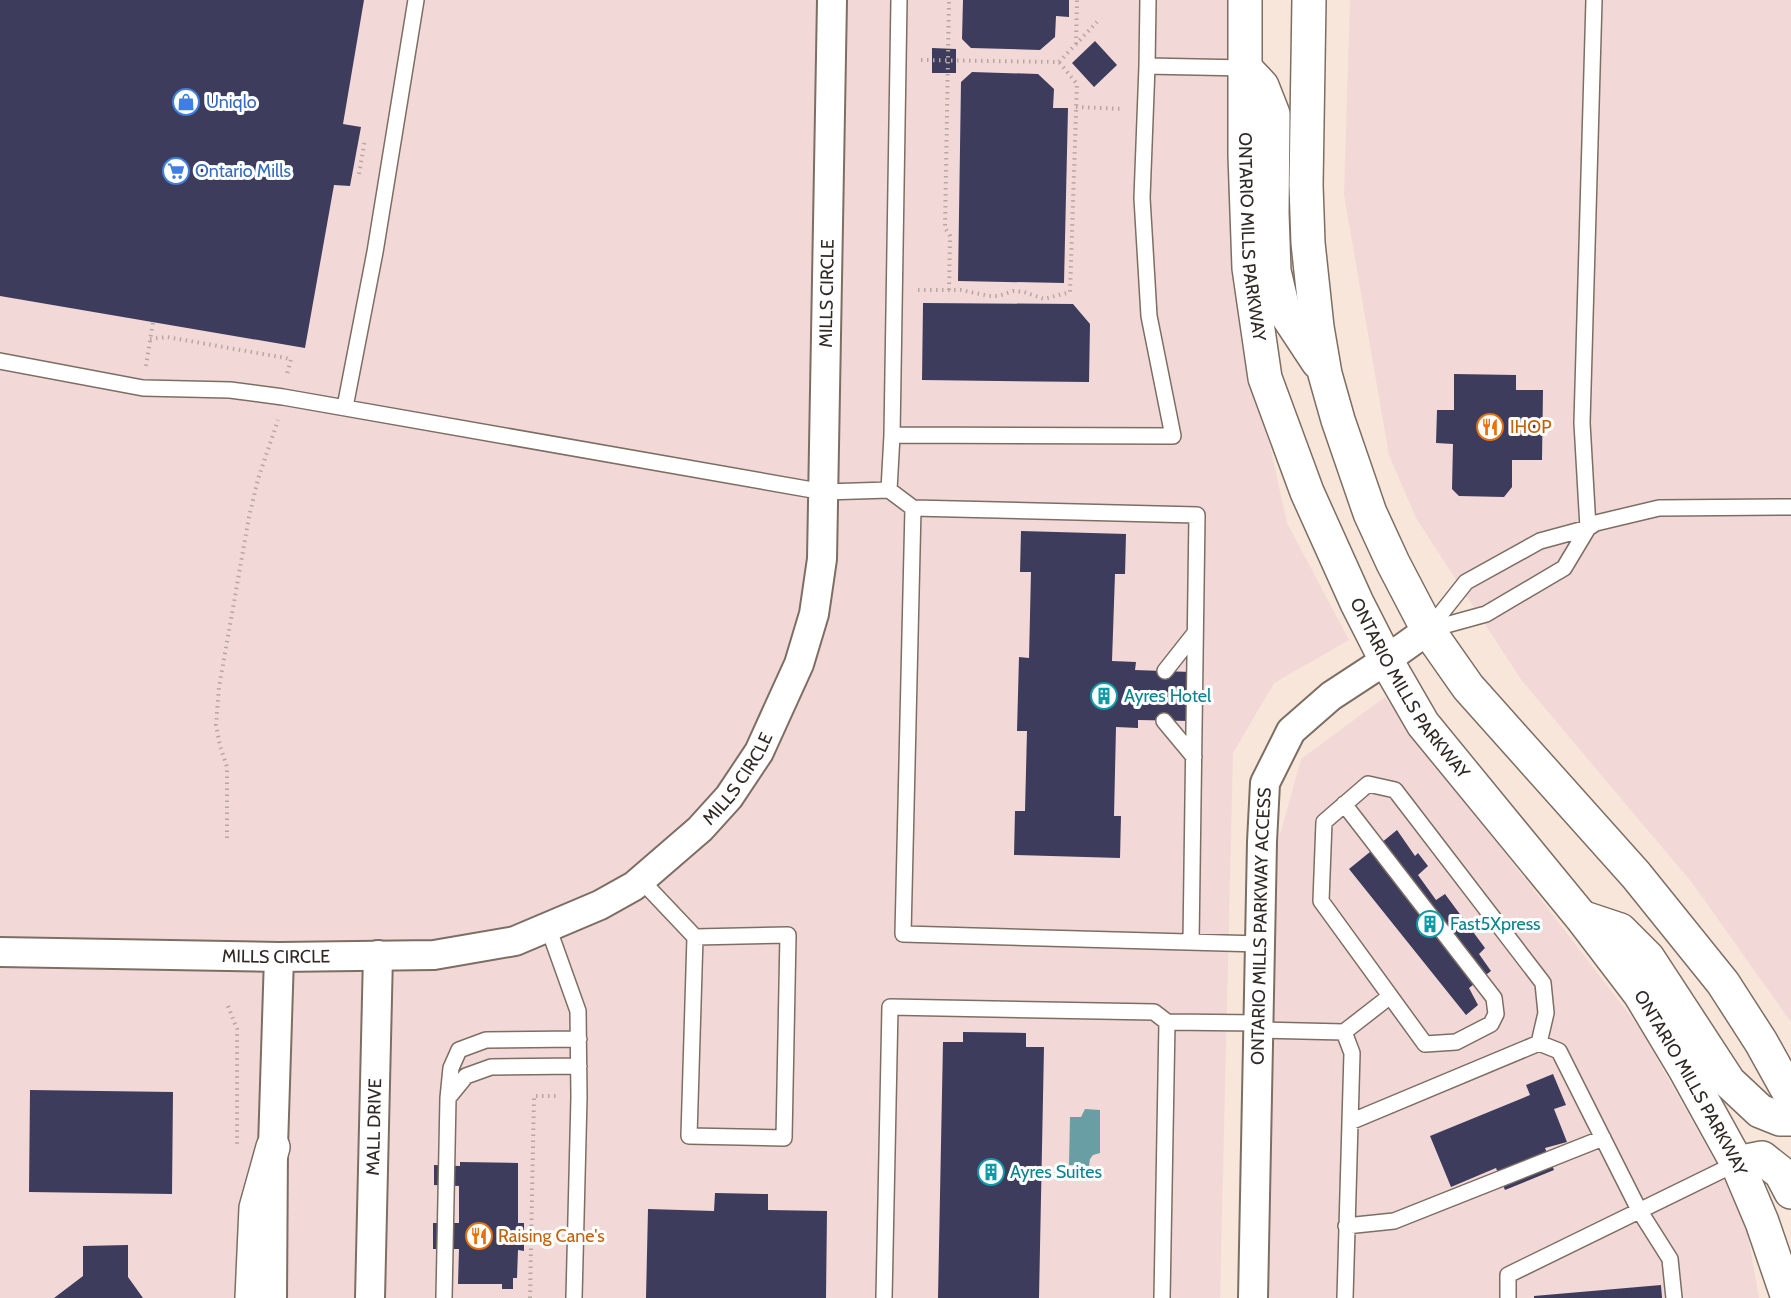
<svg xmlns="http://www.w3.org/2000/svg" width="1791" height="1298" font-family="Cabin,sans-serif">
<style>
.commercial{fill:#f3d8d8}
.water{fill:#699ea4}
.building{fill:#3d3c5d}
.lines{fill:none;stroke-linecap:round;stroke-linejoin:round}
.lane-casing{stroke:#7d6e63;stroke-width:18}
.street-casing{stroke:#7d6e63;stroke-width:32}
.secondary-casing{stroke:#7d6e63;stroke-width:36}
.primary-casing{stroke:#7d6e63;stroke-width:36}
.path{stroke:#b6a89e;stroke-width:4;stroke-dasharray:1.5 4.5;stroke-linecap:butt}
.lane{stroke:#fff;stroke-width:15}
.street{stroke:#fff;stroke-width:28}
.secondary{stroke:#fff;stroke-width:33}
.primary{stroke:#fff;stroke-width:33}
.labels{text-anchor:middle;stroke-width:6;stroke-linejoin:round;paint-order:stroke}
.shop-label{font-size:18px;fill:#366cbe;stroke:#fff;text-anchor:start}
.street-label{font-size:18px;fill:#302924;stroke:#fff}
.food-label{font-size:18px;fill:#c56008;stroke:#fff;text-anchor:start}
.culture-label{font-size:18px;fill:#0d838f;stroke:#fff;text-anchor:start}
</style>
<rect width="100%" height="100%" fill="#f7e6d9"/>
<path class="commercial" d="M0,0H1235L1234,283L1287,523L1349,640L1274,683L1233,753L1220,1298H0Z
M1350,0H1791V1022L1693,884L1522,681L1416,518L1389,455L1344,195Z
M1385,697L1639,1027L1744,1213L1759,1298H1265L1275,853L1301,759Z"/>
<path class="water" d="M1085,1109L1100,1110V1153L1093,1155L1090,1159L1089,1166L1069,1165L1070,1117H1081Z"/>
<path class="building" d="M0,0H364L343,124L361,127L350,186L334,185L305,348L0,296Z
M963,0H1069V17L1056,16L1055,37L1040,50L971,48L962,39Z
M1095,41L1117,65L1094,87L1072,63Z
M932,48L956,49V73H932Z
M972,72L1038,74L1054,89L1053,108H1068L1064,283L958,281L961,82Z
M923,303L1073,304L1090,324L1089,382L922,380Z
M1454,374L1516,375V390H1543L1542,460H1512V487L1504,497L1459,496L1452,489L1453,444L1436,443L1437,410H1454Z
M1021,531L1126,534L1125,574H1115L1112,661L1136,662L1135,670L1191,672L1190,721L1138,720V728L1116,727L1114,816H1121L1120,858L1014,855L1015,811H1025L1027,731H1017L1019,657L1029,658L1031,572H1020Z
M1397,830L1415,856L1418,853L1428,866L1418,875L1436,900L1445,894L1485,948L1479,954L1491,971L1469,988L1478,1005L1466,1015L1349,869Z
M963,1032L1026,1033V1047H1044L1039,1298H938L943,1042H963Z
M1553,1074L1566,1105L1554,1109L1567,1142L1545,1148L1554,1170L1505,1190L1496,1168L1451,1187L1430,1136L1530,1095L1526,1085Z
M30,1090L173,1092L172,1194L29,1192Z
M460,1162L518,1163V1223H524V1251L518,1250L517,1278H513V1289H502V1284H458L459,1249H433V1223H459V1186L434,1185V1165L460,1166Z
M715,1193L768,1194V1210L827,1211L826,1298H646L648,1209L714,1211Z
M128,1245V1277L143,1298H54L83,1276V1246Z
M1661,1285L1662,1298H1534V1296Z"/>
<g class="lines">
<defs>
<path id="lane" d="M1147,66L1148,0
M0,361L143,388L230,390L283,397L824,492L889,490L913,508L903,934L1260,944
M345,407L375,252L416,0
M892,435L899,0
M889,490L892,435L1173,436L1149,316L1142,198L1147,66L1245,68
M913,508L1197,515L1191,942
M1428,630L1486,614L1564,568L1588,528L1582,423L1594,0
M1428,630L1466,582L1540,541L1588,528L1596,523L1659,508L1791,507
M1165,671L1195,633
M1164,721L1194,757
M1344,804L1494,998L1496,1014L1491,1024L1456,1042L1425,1044L1321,901L1324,822L1368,784L1395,790L1543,983L1546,1013L1539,1043
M641,880L695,937L689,1136L784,1138L788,935L695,937
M548,927L578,1011L579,1097L574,1298
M1259,1030L1344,1032L1352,1053L1345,1298
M1344,1032L1389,997
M448,1098L466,1076L491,1067L579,1066
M1350,1122L1539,1043L1559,1051L1639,1210L1670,1259L1674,1298
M1346,1226L1394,1221L1603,1138
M444,1298L448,1098L451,1068L459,1050L486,1040L579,1039
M884,1298L890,1007L1154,1012L1167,1022L1259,1023
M1162,1298L1167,1022
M1508,1298V1275L1737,1163"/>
<g id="street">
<path id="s1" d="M0,952L279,957L434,955L515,941L600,905L634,886L700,829L729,797L759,752L799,664L814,614L822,559L832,0"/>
<path d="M272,1298L273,1147L279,957"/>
<path id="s2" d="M370,1298L378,955"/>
<path id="s3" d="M1253,1298L1262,842L1265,783L1291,731L1331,696L1386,660L1428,630"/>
</g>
<g id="secondary">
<path id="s4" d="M1245,0V155L1249,268L1265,378L1307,492L1357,603L1386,660L1423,724L1582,918L1640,994L1685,1069L1737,1163L1762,1222L1788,1298"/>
<path d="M1309,0L1306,185L1308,243L1317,327L1325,374L1338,420L1370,513L1393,563L1428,630L1468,687L1636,875L1723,983L1761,1042L1791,1096"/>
<path d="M1245,68L1262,86L1273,114L1272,213L1274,271L1283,309L1318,362"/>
<path d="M1584,918L1620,930L1648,958L1729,1082L1760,1111L1780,1119H1791"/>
<path d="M1737,1163L1762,1158L1781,1173L1791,1192"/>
</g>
<path id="primary" d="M252,1298L256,1208L273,1147"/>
</defs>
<use href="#lane" class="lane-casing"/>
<use href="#street" class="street-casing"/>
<use href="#secondary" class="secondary-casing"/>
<use href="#primary" class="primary-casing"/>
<path class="path" d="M1076,44L1077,0
M921,60L1059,62L1097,22
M1076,107L1124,109
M359,174L365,139
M918,290H961L989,296H998L1014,291L1024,292L1044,299L1070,292L1077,84L1059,62
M949,290L950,236L945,228L949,0
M150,339L167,337L291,359L287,374
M146,366L153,322
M227,838V767L220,746L216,725L219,687L249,517L258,479L278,420
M228,1006L237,1029V1148
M530,1298L534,1096H556"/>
<use href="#lane" class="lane"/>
<use href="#street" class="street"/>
<use href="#secondary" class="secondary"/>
<use href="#primary" class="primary"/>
</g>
<defs>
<symbol id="shop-ring" viewBox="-11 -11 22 22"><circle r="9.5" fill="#fff" stroke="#3f7fe0" stroke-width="1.5"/><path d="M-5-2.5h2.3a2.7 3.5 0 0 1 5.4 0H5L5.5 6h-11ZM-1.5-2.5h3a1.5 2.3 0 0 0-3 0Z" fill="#3f7fe0"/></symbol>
<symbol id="supermarket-ring" viewBox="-11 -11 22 22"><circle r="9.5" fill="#fff" stroke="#3f7fe0" stroke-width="1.5"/><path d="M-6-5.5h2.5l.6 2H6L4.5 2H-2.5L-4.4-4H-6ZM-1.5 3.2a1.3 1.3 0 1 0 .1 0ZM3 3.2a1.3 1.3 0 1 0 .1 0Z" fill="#3f7fe0"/></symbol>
<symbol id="restaurant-ring" viewBox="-11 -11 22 22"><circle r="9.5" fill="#fff" stroke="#e8710a" stroke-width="1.5"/><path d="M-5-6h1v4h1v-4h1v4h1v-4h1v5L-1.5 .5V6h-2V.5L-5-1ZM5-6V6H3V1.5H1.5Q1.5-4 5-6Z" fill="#e8710a"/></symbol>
<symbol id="building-ring" viewBox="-11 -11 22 22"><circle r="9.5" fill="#fff" stroke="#0f9aa8" stroke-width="1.5"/><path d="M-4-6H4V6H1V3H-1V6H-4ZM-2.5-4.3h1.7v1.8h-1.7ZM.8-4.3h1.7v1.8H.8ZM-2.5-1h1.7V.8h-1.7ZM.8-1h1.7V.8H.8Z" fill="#0f9aa8"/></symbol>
</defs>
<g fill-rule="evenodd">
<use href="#shop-ring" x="171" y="87" width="30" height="30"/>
<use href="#supermarket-ring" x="161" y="156" width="30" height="30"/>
<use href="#restaurant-ring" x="1475" y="412" width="30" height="30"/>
<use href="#building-ring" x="1089" y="681" width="30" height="30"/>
<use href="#building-ring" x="1415" y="909" width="30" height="30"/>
<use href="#building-ring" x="976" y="1157" width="30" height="30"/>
<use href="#restaurant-ring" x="464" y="1221" width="30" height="30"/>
</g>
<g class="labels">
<g class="shop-label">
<text x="206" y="108">Uniqlo</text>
<text x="195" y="177">Ontario Mills</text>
</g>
<g class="street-label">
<text dy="6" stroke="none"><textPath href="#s4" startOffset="237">ONTARIO MILLS PARKWAY</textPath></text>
<text dy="6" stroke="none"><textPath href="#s1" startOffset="1302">MILLS CIRCLE</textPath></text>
<text dy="6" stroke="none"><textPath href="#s4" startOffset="723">ONTARIO MILLS PARKWAY</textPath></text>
<text dy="6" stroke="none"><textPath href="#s1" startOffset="798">MILLS CIRCLE</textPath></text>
<text dy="6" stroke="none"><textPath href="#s3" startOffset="372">ONTARIO MILLS PARKWAY ACCESS</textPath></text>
<text dy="6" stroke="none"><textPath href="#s1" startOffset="276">MILLS CIRCLE</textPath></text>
<text dy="6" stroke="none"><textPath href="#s4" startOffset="1209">ONTARIO MILLS PARKWAY</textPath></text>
<text dy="6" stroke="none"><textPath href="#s2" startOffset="171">MALL DRIVE</textPath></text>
</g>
<g class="food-label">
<text x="1510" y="433">IHOP</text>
<text x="498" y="1242">Raising Cane's</text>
</g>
<g class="culture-label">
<text x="1124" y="702">Ayres Hotel</text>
<text x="1450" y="930">Fast5Xpress</text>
<text x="1010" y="1178">Ayres Suites</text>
</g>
</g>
</svg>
